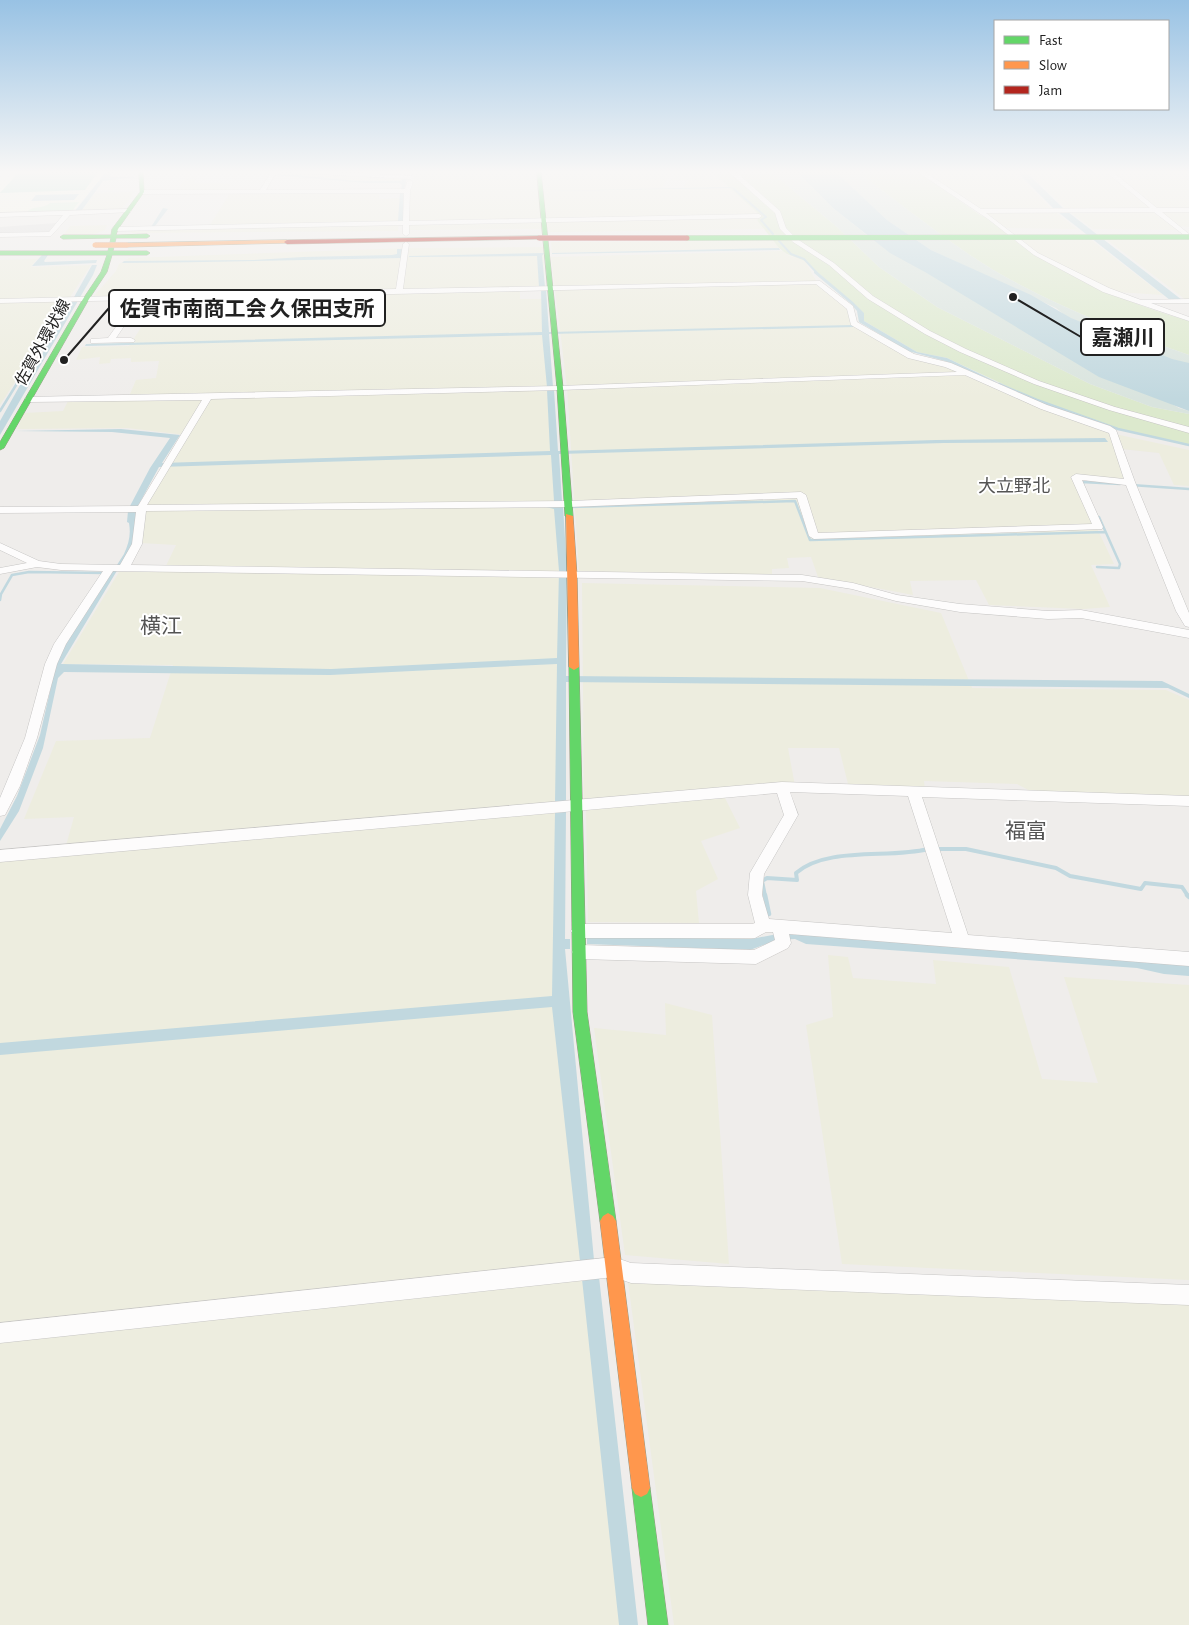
<svg xmlns="http://www.w3.org/2000/svg" width="1189" height="1625" font-family="'Alegreya Sans','Noto Sans JP',sans-serif">
<style>
.education{fill:#f6f6e8}
.farmland{fill:#ededdf}
.grass{fill:#dce9cd}
.wetland{fill:#d9e4de}
.park{fill:#dbf2dc}
.pitch{fill:#bae2d2}
.parking{fill:#dfdede}
.water{fill:#c1d8df}
.lines{fill:none;stroke-linecap:round;stroke-linejoin:round}
.stream-far3{stroke:#c1d8df;stroke-width:2}
.stream-far2{stroke:#c1d8df;stroke-width:2.5}
.stream-far1{stroke:#c1d8df;stroke-width:4}
.stream{stroke:#c1d8df;stroke-width:4.5}
.street-casing{stroke:#c6c5c4;stroke-width:1}
.fast-casing{stroke:#969884;stroke-width:1}
.slow-casing{stroke:#969884;stroke-width:1}
.jam-casing{stroke:#969884;stroke-width:1}
.street{fill:#fdfcfc;fill-rule:evenodd}
.fast{fill:#63d668;fill-rule:evenodd}
.slow{fill:#ff974d;fill-rule:evenodd}
.jam{fill:#b3261e;fill-rule:evenodd}
.fast-bridge-casing{stroke:#c1a4ac;stroke-width:5.5;stroke-linecap:butt}
.slow-bridge-casing{stroke:#c1a4ac;stroke-width:5.5;stroke-linecap:butt}
.jam-bridge-casing{stroke:#c1a4ac;stroke-width:5.5;stroke-linecap:butt}
.fast-bridge{stroke:#63d668;stroke-width:5}
.slow-bridge{stroke:#ff974d;stroke-width:5}
.jam-bridge{stroke:#b3261e;stroke-width:5}
.labels{text-anchor:middle;stroke-width:4;stroke-linejoin:round;paint-order:stroke}
.far-street-label{font-size:16px;fill:#212121;stroke:#fff}
.far-neighbourhood-label{font-size:18px;fill:#545454;stroke:#fff}
.neighbourhood-label{font-size:21px;fill:#545454;stroke:#fff}
.leader{fill:none;stroke:#212121;stroke-width:2}
.callout-dot{fill:#212121;stroke:#fff;stroke-width:2}
.callout{fill:#fff;stroke:#212121;stroke-width:2}
.callout-label{font-size:21px;text-anchor:middle;font-weight:bold;fill:#212121}
</style>
<rect width="100%" height="100%" fill="#efedeb"/>
<path class="education" d="M0,172H106L74,211L0,212Z"/>
<path class="farmland" d="M415,172H671L662,188H683L687,181L671,180L675,172H712L762,216L757,220L764,229L550,232L549,229L409,230V194Z
M924,172H1015L1053,210H981Z
M1028,172H1107L1152,209L1067,210Z
M1112,172H1189V209H1158Z
M281,173L404,177L401,181H355L297,175H273Z
M193,177H197L194,183L231,184L228,191H177L186,178Z
M133,192L129,201L121,209L82,210L95,193Z
M380,192L379,199L400,198L398,231L132,233L128,230L208,228L230,193Z
M1155,211L1178,230L1093,229L1070,212Z
M1160,211H1189V227L1179,226Z
M982,212H1056L1077,229L1006,228Z
M107,225L105,230L92,235L63,236L70,226Z
M1021,239H1090L1163,295L1116,292L1038,254Z
M1106,239H1189V300H1186Z
M775,241L779,248L552,253L551,242Z
M544,247L543,286L520,287V299H543L553,453L564,568L559,998L627,1625H0V862L63,856L74,817L24,819L56,741L150,738L173,665L63,664L119,572H163L176,545L140,543L143,512L186,435L127,428L17,429L24,413L63,411L69,399L127,401L136,380L156,378L159,361L131,362V358L111,359L110,363L99,364L100,357L76,360L82,347L129,346L161,297L92,298L116,271L119,264L129,258L409,248Z
M784,251L787,255L805,261L818,284L848,309L851,324L909,357L946,367L1040,408L1110,432L1126,481L1072,476L1114,564L1091,565L1110,607L1084,609L989,605L976,580L910,581L913,595L818,577L811,557L787,558L789,568L772,569V576L579,571L567,387L551,257Z
M37,259L31,267L91,265L0,405V260Z
M1115,434L1189,450V486L1174,485L1159,453L1121,449Z
M582,583L820,588L941,613L972,688L1166,690L1189,700V798L1034,793L1017,784L924,781L925,790L849,788L839,748H788L795,786L584,801Z
M725,798L740,828L701,841L718,879L696,891L699,923L588,922L586,809Z
M828,955L848,957L853,978L936,984L933,960L1009,967L1042,1079L1098,1083L1064,977L1189,985V1280L842,1264L806,1025L833,1017Z
M665,1003L712,1015L729,1264L625,1255L594,1028L666,1035Z
M628,1282L1189,1304V1625H674Z"/>
<path class="grass" d="M712,172H771L837,227L879,267L937,307L1090,384L1152,407L1189,414V445L1118,429L1037,400L947,358L917,352L864,321L863,313L805,261L787,254L779,248L757,220L761,216Z
M857,172H918L980,215L988,218C1004,231 1019,245 1037,256C1084,284 1136,306 1189,321V355C1114,329 1030,297 964,251C928,226 893,198 857,172Z"/>
<path class="wetland" d="M771,172H797L833,208L868,236L1179,408L1189,411V414L1152,407L1090,384L937,307L879,267L837,227Z
M836,172H857C893,198 928,226 964,251C1030,297 1114,329 1189,355V386L1083,330L1056,308L931,250L887,220Z"/>
<path class="park" d="M79,202L72,211L27,212C33,205 44,209 50,203Z"/>
<path class="pitch" d="M59,172H98L85,190L0,193L17,174Z"/>
<path class="parking" d="M57,223L49,233H0V227Z"/>
<path class="water" d="M106,172H113L110,176L112,177H135L103,181L82,210L75,211Z
M797,172H836L887,220L931,250L1031,295L1071,318L1172,359L1189,363V411L1099,377L925,272L890,253L833,208Z
M1017,172H1026L1065,210H1055Z
M273,175H297L355,181H401L404,177H407L404,190H401L402,185L399,183H366Z
M730,187L735,188L545,191L727,187Z
M400,192H404L403,223L151,227L163,208L168,209L155,226L398,221Z
M79,194L74,200L31,201L36,195Z
M1058,212H1068L1182,300H1170Z
M779,248L780,250L552,254V253Z
M397,249H402L401,258C310,260 215,262 122,263L124,261L254,260L303,257L392,255L397,254Z
M544,253L542,256L545,287H539L537,256L409,257V256Z
M42,255H48L44,261L45,262L97,260L96,263L32,266Z
M92,265H97L93,275L0,435V421L29,369L41,356Z
M814,269L853,302L864,313V321L917,352L947,358L1003,385L945,361L908,351L859,322L857,311L850,303L814,273Z
M541,289H546L549,332L852,325L855,327L549,334L553,387H547L542,335L85,346L86,344L542,332Z
M547,390H554L558,451L936,440L1105,438L1108,442L944,443L559,454L562,501H554L551,455L159,467L138,506L135,507L137,511L133,543L127,554L61,664L331,669L557,658L559,571L554,509L546,507L563,506L567,571L566,676L1162,681L1189,694V698L1168,688L566,682V802L555,803L557,664L330,675L64,672L58,678L43,748L19,811L0,841V829L17,796L40,735L56,665L64,647L124,554C129,543 131,535 129,523L127,522L128,511L132,506H130L150,468L170,438L112,432L15,431L121,429L180,435L162,463L550,451Z
M566,810L565,939H570V949H565L594,1260L580,1261L552,1007L0,1055V1043L552,996L555,811Z
M788,932L1189,965V976L1164,974L1137,968L806,944L795,939L777,940L750,950L587,944V937L751,939Z
M599,1277L638,1625H619L582,1279Z"/>
<g class="lines">
<path class="stream-far3" d="M734,189L766,217L761,220L773,234
M779,241L791,254L804,259L817,273"/>
<path class="stream-far2" d="M999,384L1037,400L1118,429L1189,445
M0,411L68,301H65
M1083,484L1082,482L1120,484
M1131,485L1189,489
M570,507L795,501L810,540L1105,532
M1097,567L1119,568L1120,564L1099,517
M0,600L1,594L12,575L29,572L106,573"/>
<path class="stream-far1" d="M935,849H966L1056,868L1070,876L1141,889L1145,883L1182,887L1188,896
M765,896L762,881L767,878L797,880L796,873C827,846 890,859 928,849"/>
<path class="stream" d="M765,895L769,914
M1187,895L1189,897"/>
<defs>
<path id="street" d="M274,172H333L413,176L411,179L282,172L274,176L266,190L405,189L407,182L410,180L413,182L410,191L409,221L759,214L762,216L759,218L409,225V234L406,236L403,234V225L115,231L112,229L115,227L403,221L404,193L142,194L139,192L142,190H260L270,174Z
M729,172H736L780,211L786,228L797,239L834,263L873,296L930,331L966,349L1039,381L1115,407L1189,427V433L1109,410L1034,384L960,352L925,334L868,299L829,265L793,242L780,229L775,213Z
M918,172H925L981,209L1150,208L1106,172H1113L1157,208H1189V212H1162L1189,234V239L1154,212L986,213L1038,253L1109,288L1141,300L1189,299V303H1151L1189,317V321L1103,292L1034,255L988,219Z
M129,209L131,212L70,215L51,236L0,237V233L49,232L63,215L0,217V213Z
M406,242L409,244L403,289L820,281L853,306L857,322L914,354L951,363L1047,405L1110,426L1116,430L1135,482L1189,613V627L1185,626L1176,611L1126,485L1082,480L1103,527L1102,529L814,539L809,536L797,498L569,507L146,511L142,544L131,565L802,575L853,583L897,595L960,604L1048,611L1081,610L1189,630V638L1081,618L1048,619L960,612L896,601L852,589L802,581L113,571L66,644L57,664L37,738L20,786L5,815L0,816V798L25,738L45,664L54,644L103,571L61,570L37,567L0,574V568L27,563L0,550V543L39,561L61,564L120,565L132,544L136,512L0,513V507L138,506L202,400L29,402L25,399L26,397L558,386L957,372L945,367L908,358L851,325L847,309L816,284L142,300L116,338H131L135,340L134,342L94,343H91V339L108,338L135,300L0,303V299L396,289L403,244ZM965,375L1041,409L1109,433L1124,479L1076,474L1071,477L1092,524L818,533L806,495L801,492L569,501L147,505L211,399L560,390Z
M782,782L1189,796V806L922,797L968,935L1189,952V966L789,934L791,943L788,948L756,964L580,959L575,957L572,952L575,947L580,945L754,950L775,940L773,932H766L755,938H579L574,936L571,931L574,926L579,924H752L755,923L748,895L750,873L784,815L777,793L0,862V850ZM790,792L908,796L952,933L769,919L762,895L764,874L798,815Z
M614,1257L631,1263L1189,1285V1305L631,1283L614,1277L0,1343V1323Z"/>
<path id="fast" d="M139,172H143L144,192L118,229L116,235L147,234L150,236L147,238H116L113,251H147L150,253L147,255H112L107,272L89,299L4,448L0,450V442L83,299L101,272L107,255H0V251H108L111,238L63,239L60,237L63,235H111L112,229L140,192Z
M537,172H541L563,388L573,516L569,518L565,516L557,388Z
M574,664L579,667L587,1012L616,1221L613,1226L608,1229L603,1226L600,1221L573,1012L569,667Z
M641,1479L647,1482L650,1488L668,1625H648L632,1488L635,1482Z"/>
<path id="slow" d="M287,240L289,243L127,247L124,245L127,243Z
M566,514L573,516L577,576L579,667L574,670L569,667Z
M608,1213L613,1216L616,1221L650,1488L647,1494L641,1497L635,1494L632,1488L600,1221L603,1216Z"/>
<path id="jam" d="M539,236L541,239L287,244L284,242L287,240Z"/>
</defs>
<use href="#street" class="street-casing"/>
<use href="#fast" class="fast-casing"/>
<use href="#slow" class="slow-casing"/>
<use href="#jam" class="jam-casing"/>
<use href="#street" class="street"/>
<use href="#fast" class="fast"/>
<use href="#slow" class="slow"/>
<use href="#jam" class="jam"/>
<defs>
<path id="fast-bridge" d="M687,238L1189,237"/>
<path id="slow-bridge" d="M95,245H127"/>
<path id="jam-bridge" d="M539,238H687"/>
</defs>
<use href="#fast-bridge" class="fast-bridge-casing"/>
<use href="#slow-bridge" class="slow-bridge-casing"/>
<use href="#jam-bridge" class="jam-bridge-casing"/>
<use href="#fast-bridge" class="fast-bridge"/>
<use href="#slow-bridge" class="slow-bridge"/>
<use href="#jam-bridge" class="jam-bridge"/>
</g>
<linearGradient id="sky" x2="0" y2="1"><stop stop-color="#98c2e4"/><stop offset="0.43" stop-color="#f8f7f6"/><stop offset="1" stop-color="#f8f7f6" stop-opacity="0"/></linearGradient>
<rect width="1189" height="400" fill="url(#sky)"/>
<g class="labels">
<g class="far-street-label">
<text transform="translate(42 342) rotate(-61)" y="6">佐賀外環状線</text>
</g>
<g class="far-neighbourhood-label">
<text x="1014" y="492">大立野北</text>
</g>
<g class="neighbourhood-label">
<text x="161" y="633">横江</text>
<text x="1026" y="838">福富</text>
</g>
</g>
<path class="leader" d="M64 360L109 308M1013 297L1081 337"/>
<g class="callout-dot">
<circle cx="64" cy="360" r="5"/>
<circle cx="1013" cy="297" r="5"/>
</g>
<g class="callout">
<rect x="109" y="290" width="276" height="36" rx="5"/>
<rect x="1081" y="319" width="83" height="36" rx="5"/>
</g>
<g class="callout-label">
<text x="247" y="316">佐賀市南商工会 久保田支所</text>
<text x="1123" y="345">嘉瀬川</text>
</g>
<rect x="994" y="20" width="175" height="90" fill="#ffffff" stroke="#a6a6a6"/>
<rect x="1004" y="36" width="25" height="8" fill="#63d668" stroke="#a6a6a6"/>
<text x="1039" y="45" font-size="15" fill="#212121">Fast</text>
<rect x="1004" y="61" width="25" height="8" fill="#ff974d" stroke="#a6a6a6"/>
<text x="1039" y="70" font-size="15" fill="#212121">Slow</text>
<rect x="1004" y="86" width="25" height="8" fill="#b3261e" stroke="#a6a6a6"/>
<text x="1039" y="95" font-size="15" fill="#212121">Jam</text>
</svg>
